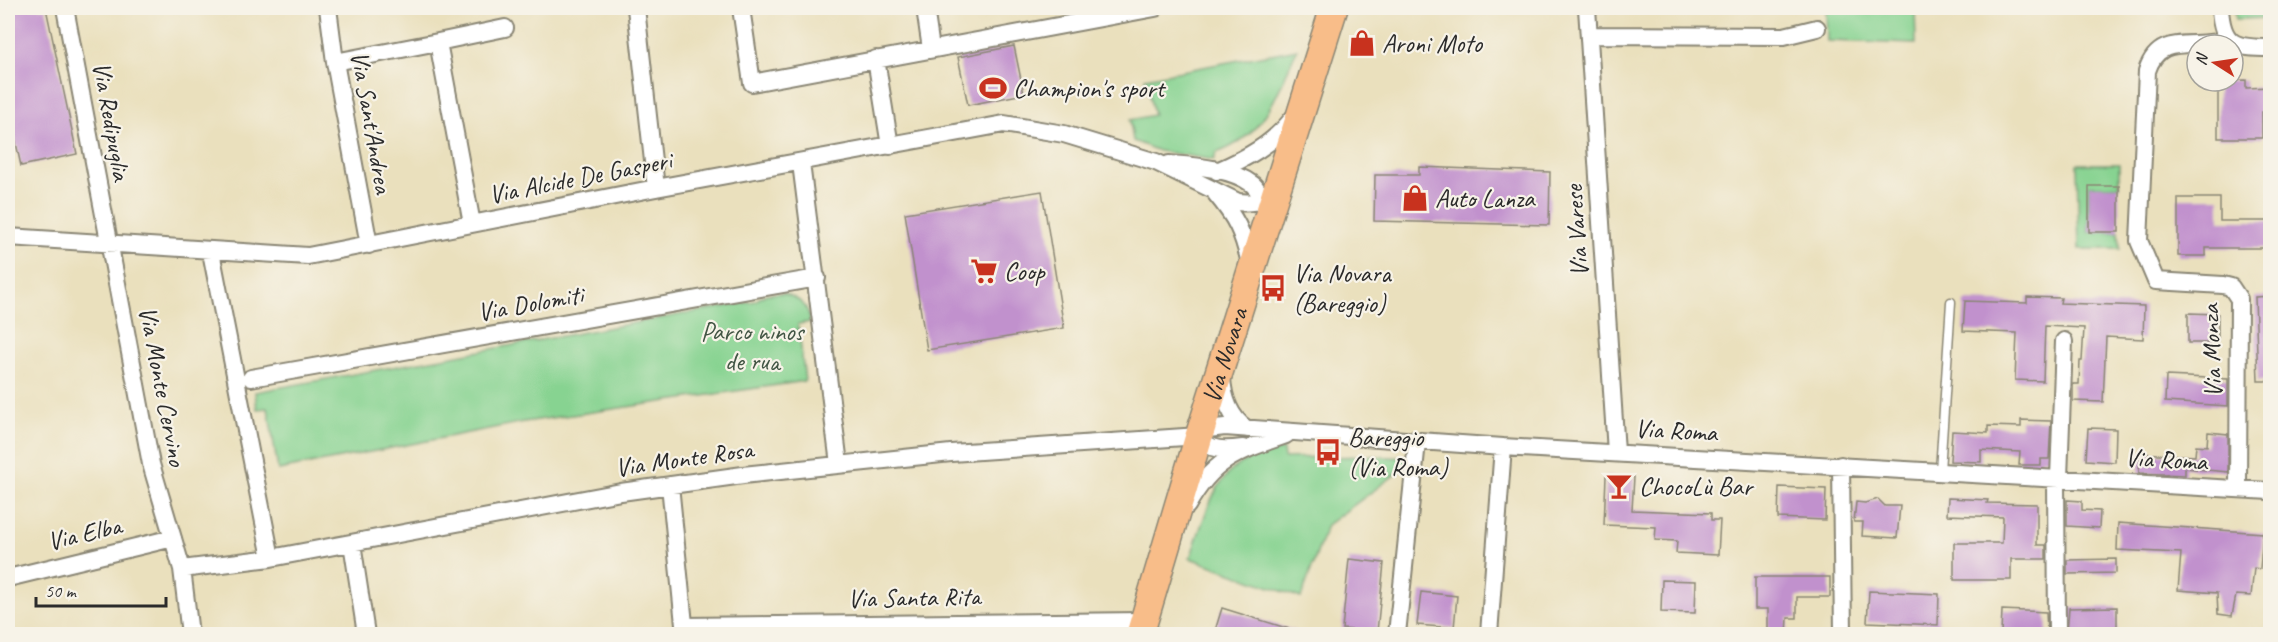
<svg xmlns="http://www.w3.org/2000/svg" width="2278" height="642" font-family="Caveat,sans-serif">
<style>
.green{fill:#87d391;stroke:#597f5e;stroke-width:1.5}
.building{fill:#c191cd}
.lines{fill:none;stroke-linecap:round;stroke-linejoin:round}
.lane-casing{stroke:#8a8674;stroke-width:11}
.street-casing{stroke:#8a8674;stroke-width:20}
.primary-casing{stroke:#8a8674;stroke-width:30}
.lane{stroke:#fff;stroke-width:8}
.street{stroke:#fff;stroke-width:16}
.primary{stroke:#f8bd89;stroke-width:27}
.labels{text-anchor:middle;stroke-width:4.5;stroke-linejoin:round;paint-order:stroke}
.poi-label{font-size:26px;fill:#2b2b2b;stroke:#f7f3e8;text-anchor:start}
.street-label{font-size:26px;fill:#2b2b2b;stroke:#f7f3e8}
.park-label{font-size:26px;fill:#425544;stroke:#f7f3e8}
</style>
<rect width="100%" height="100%" fill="#f7f3e8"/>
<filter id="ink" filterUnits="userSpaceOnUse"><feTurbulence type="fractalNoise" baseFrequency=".0167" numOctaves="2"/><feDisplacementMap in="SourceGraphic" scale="12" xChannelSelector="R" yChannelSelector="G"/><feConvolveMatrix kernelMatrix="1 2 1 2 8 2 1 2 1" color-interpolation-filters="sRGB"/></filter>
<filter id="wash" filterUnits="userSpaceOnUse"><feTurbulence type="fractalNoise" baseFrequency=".008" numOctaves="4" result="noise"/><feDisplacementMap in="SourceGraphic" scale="24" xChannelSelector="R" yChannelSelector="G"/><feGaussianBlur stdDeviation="1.35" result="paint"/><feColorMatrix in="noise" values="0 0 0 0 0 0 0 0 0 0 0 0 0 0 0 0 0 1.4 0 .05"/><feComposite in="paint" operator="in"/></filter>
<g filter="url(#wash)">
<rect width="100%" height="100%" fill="#eae0bd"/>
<path class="green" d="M1814,8H1915L1916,44L1827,41L1826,8Z
M2235,8H2270V18L2236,19Z
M1297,49C1277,93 1266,136 1216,153L1214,160L1159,151L1133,141L1130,120L1154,115L1145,78Z
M2077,164H2119V186H2089V232H2119L2120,249H2079Z
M784,293C799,299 809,305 810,322L798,324L805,381L524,422L278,470L268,408L257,409L255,392L755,301L766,294Z
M1283,450L1284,458L1371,456L1406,458L1404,468L1327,525L1301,598L1190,558C1210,504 1215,457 1283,450Z"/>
<g id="blocks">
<path class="building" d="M8,8H46L77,154L21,166L15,138L8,139Z
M1014,46L1024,94L968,105L958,57Z
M2246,80V88L2271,87V112H2262V138H2218V81Z
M1419,167L1550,172L1549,225L1374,221L1375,175H1419Z
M2089,186H2119V232H2089Z
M1042,191L1064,328L927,350L905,213Z
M2178,198H2220V221H2271V248H2206V256H2178Z
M2271,296V381H2258L2255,297Z
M2027,297L2061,298L2060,303L2144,306L2143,339L2106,337L2103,402L2073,401V384H2079L2080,361H2082L2084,328L2045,326L2043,381L2015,380L2017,333L1963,331L1965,301L2027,303Z
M2188,313L2218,314V343H2188Z
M2166,376L2228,379V406L2165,402Z
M2021,420L2051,421L2049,459H2041V465H2019L2020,452L1981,450V462L1950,461L1952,431L1988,433V426L2021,427Z
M2088,428L2116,429L2115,462L2086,460Z
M2208,432L2228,434V472L2185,468V475L2139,473L2140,453L2195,456L2196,445L2207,446Z
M1606,476L1634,477L1632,510L1711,513V520H1720L1718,555L1676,553L1677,541L1655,540L1656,527L1604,525Z
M1779,487L1826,489L1825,520L1778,518Z
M1948,498L1988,500L1987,503L2037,504V545H2046V559H2011V580H1954V543H2002L2003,517L1947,515Z
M1878,499L1885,506H1900L1897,538L1862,536L1863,522H1854L1856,502L1865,503Z
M2067,500L2082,501V510L2100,511L2099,528L2067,526Z
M2118,523L2263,533L2260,569L2254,568L2251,596L2236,595L2232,616L2218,614L2217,593L2178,590L2181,553L2117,550Z
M1349,559L1384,563L1377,632L1342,629Z
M2116,559V573L2067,574V560Z
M1755,577H1830V597H1797V618H1788L1787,634H1768V609H1755Z
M1662,580L1696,581L1695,613L1661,612Z
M1869,591L1939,594L1938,625L1867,622Z
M1421,592L1457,596L1454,628L1417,625Z
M2117,607V634H2067L2069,608Z
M1222,608L1296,631L1295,634H1214Z
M2002,610L2046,612L2047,634H2001Z"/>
</g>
</g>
<g filter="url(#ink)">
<use href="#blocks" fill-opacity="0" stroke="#8a8674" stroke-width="1.5"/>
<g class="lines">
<defs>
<path id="lane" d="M1940,471L1951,302"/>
<path id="street" d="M65,8L151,464L182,569L190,634
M328,8L335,62L369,245
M636,8L656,188
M741,8L752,83L1155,8
M925,8L931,49
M1587,8L1616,452
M2220,8C2222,46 2236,48 2270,48
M1589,35L1784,36L1817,28
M2228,39C2196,52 2160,30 2147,71L2139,241L2156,281L2223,285L2231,287L2239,299L2238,489
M438,42L505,28
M876,59L890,146
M335,62L438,42L472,224
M801,163L839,464
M1169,164C1194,166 1231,168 1252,184C1259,189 1263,201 1265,209
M1217,171C1247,158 1273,144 1293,118
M1216,194C1236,218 1243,232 1250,264
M8,237L308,256L656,188L1004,124L1064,134L1156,162L1238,202C1256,204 1263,201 1276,188
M211,252L271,558
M251,378L817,278
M1222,378C1223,397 1230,418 1247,429
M1199,436L1208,429L1225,427L1503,447L2270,491
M1199,436C1209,452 1226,450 1243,448
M1841,465L1843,634
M2056,478L2057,634
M2059,478L2064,341
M670,485L685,634
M1187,506C1213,459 1237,452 1286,435
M352,543L366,634
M182,569L271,558L621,492L743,475L951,453L1199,436
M8,578L173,538
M684,626L1144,621
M1397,634L1417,442
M1489,634L1503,447"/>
<g id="primary">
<path id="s1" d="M1140,634L1199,436L1334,8"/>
</g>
</defs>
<use href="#lane" class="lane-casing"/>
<use href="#street" class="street-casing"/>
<use href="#primary" class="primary-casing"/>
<use href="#lane" class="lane"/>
<use href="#street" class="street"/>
<use href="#primary" class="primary"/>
</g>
</g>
<defs>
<symbol id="shop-bare" viewBox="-9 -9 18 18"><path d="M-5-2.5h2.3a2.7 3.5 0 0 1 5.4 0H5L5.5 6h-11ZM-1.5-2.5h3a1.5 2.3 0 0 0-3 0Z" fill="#c8321e" stroke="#f7f3e8" stroke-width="2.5" paint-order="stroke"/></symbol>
<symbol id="stadium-bare" viewBox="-9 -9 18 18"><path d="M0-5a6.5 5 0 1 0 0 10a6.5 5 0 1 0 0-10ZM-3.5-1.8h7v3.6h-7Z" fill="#c8321e" stroke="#f7f3e8" stroke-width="2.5" paint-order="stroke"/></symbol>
<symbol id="supermarket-bare" viewBox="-9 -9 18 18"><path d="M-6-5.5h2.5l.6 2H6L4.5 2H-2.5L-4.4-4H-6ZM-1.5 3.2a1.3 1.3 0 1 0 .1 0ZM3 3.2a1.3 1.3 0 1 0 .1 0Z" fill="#c8321e" stroke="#f7f3e8" stroke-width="2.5" paint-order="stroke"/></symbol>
<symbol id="bus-bare" viewBox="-9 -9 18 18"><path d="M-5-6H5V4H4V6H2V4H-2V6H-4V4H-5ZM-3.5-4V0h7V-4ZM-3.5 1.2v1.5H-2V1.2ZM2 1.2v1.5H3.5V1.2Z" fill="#c8321e" stroke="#f7f3e8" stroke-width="2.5" paint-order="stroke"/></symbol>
<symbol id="bar-bare" viewBox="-9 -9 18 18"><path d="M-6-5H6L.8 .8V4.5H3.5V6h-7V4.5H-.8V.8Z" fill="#c8321e" stroke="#f7f3e8" stroke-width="2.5" paint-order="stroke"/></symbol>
</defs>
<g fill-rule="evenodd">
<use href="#shop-bare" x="1343" y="24" width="38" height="38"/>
<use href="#stadium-bare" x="974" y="69" width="38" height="38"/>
<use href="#shop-bare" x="1396" y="179" width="38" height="38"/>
<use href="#supermarket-bare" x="965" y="252" width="38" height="38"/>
<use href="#bus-bare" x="1254" y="269" width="38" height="38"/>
<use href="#bus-bare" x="1309" y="433" width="38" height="38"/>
<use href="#bar-bare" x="1600" y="467" width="38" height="38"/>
</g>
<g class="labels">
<g class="poi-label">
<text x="1382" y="52">Aroni Moto</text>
<text x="1013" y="97">Champion's sport</text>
<text x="1435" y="207">Auto Lanza</text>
<text x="1004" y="280">Coop</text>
<text x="1293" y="282">Via Novara<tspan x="1293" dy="30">(Bareggio)</tspan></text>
<text x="1348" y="446">Bareggio<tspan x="1348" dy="30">(Via Roma)</tspan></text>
<text x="1639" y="495">ChocoLù Bar</text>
</g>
<g class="street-label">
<text transform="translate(112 121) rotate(80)" y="9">Via Redipuglia</text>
<text transform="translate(372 122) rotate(80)" y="9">Via Sant'Andrea</text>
<text transform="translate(580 177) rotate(-11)" y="9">Via Alcide De Gasperi</text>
<text transform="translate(1576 231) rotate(-94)" y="9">Via Varese</text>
<text transform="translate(530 303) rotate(-10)" y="9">Via Dolomiti</text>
<text transform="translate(2211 351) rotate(-92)" y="9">Via Monza</text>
<text dy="9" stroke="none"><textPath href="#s1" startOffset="291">Via Novara</textPath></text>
<text transform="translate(163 386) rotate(79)" y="9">Via Monte Cervino</text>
<text transform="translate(1676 430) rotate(3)" y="9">Via Roma</text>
<text transform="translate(684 458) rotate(-8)" y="9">Via Monte Rosa</text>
<text transform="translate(2166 459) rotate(3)" y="9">Via Roma</text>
<text transform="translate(84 533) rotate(-13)" y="9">Via Elba</text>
<text transform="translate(914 597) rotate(-1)" y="9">Via Santa Rita</text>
</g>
<g class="park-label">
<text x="752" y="340">Parco ninos<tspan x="752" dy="30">de rua</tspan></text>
</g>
</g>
<rect width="2278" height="642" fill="none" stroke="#f7f3e8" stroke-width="30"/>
<g transform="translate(2215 63) rotate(282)"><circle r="28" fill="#f7f3e8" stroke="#a5a39c" stroke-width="1.5"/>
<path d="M0-4.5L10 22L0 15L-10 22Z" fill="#c8321e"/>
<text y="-9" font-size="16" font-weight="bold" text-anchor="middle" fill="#2b2b2b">N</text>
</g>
<path d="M36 597v9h130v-9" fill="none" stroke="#2b2b2b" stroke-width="3"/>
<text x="45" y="597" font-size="18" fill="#2b2b2b" stroke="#f7f3e8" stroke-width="4.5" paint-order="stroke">50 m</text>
</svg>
